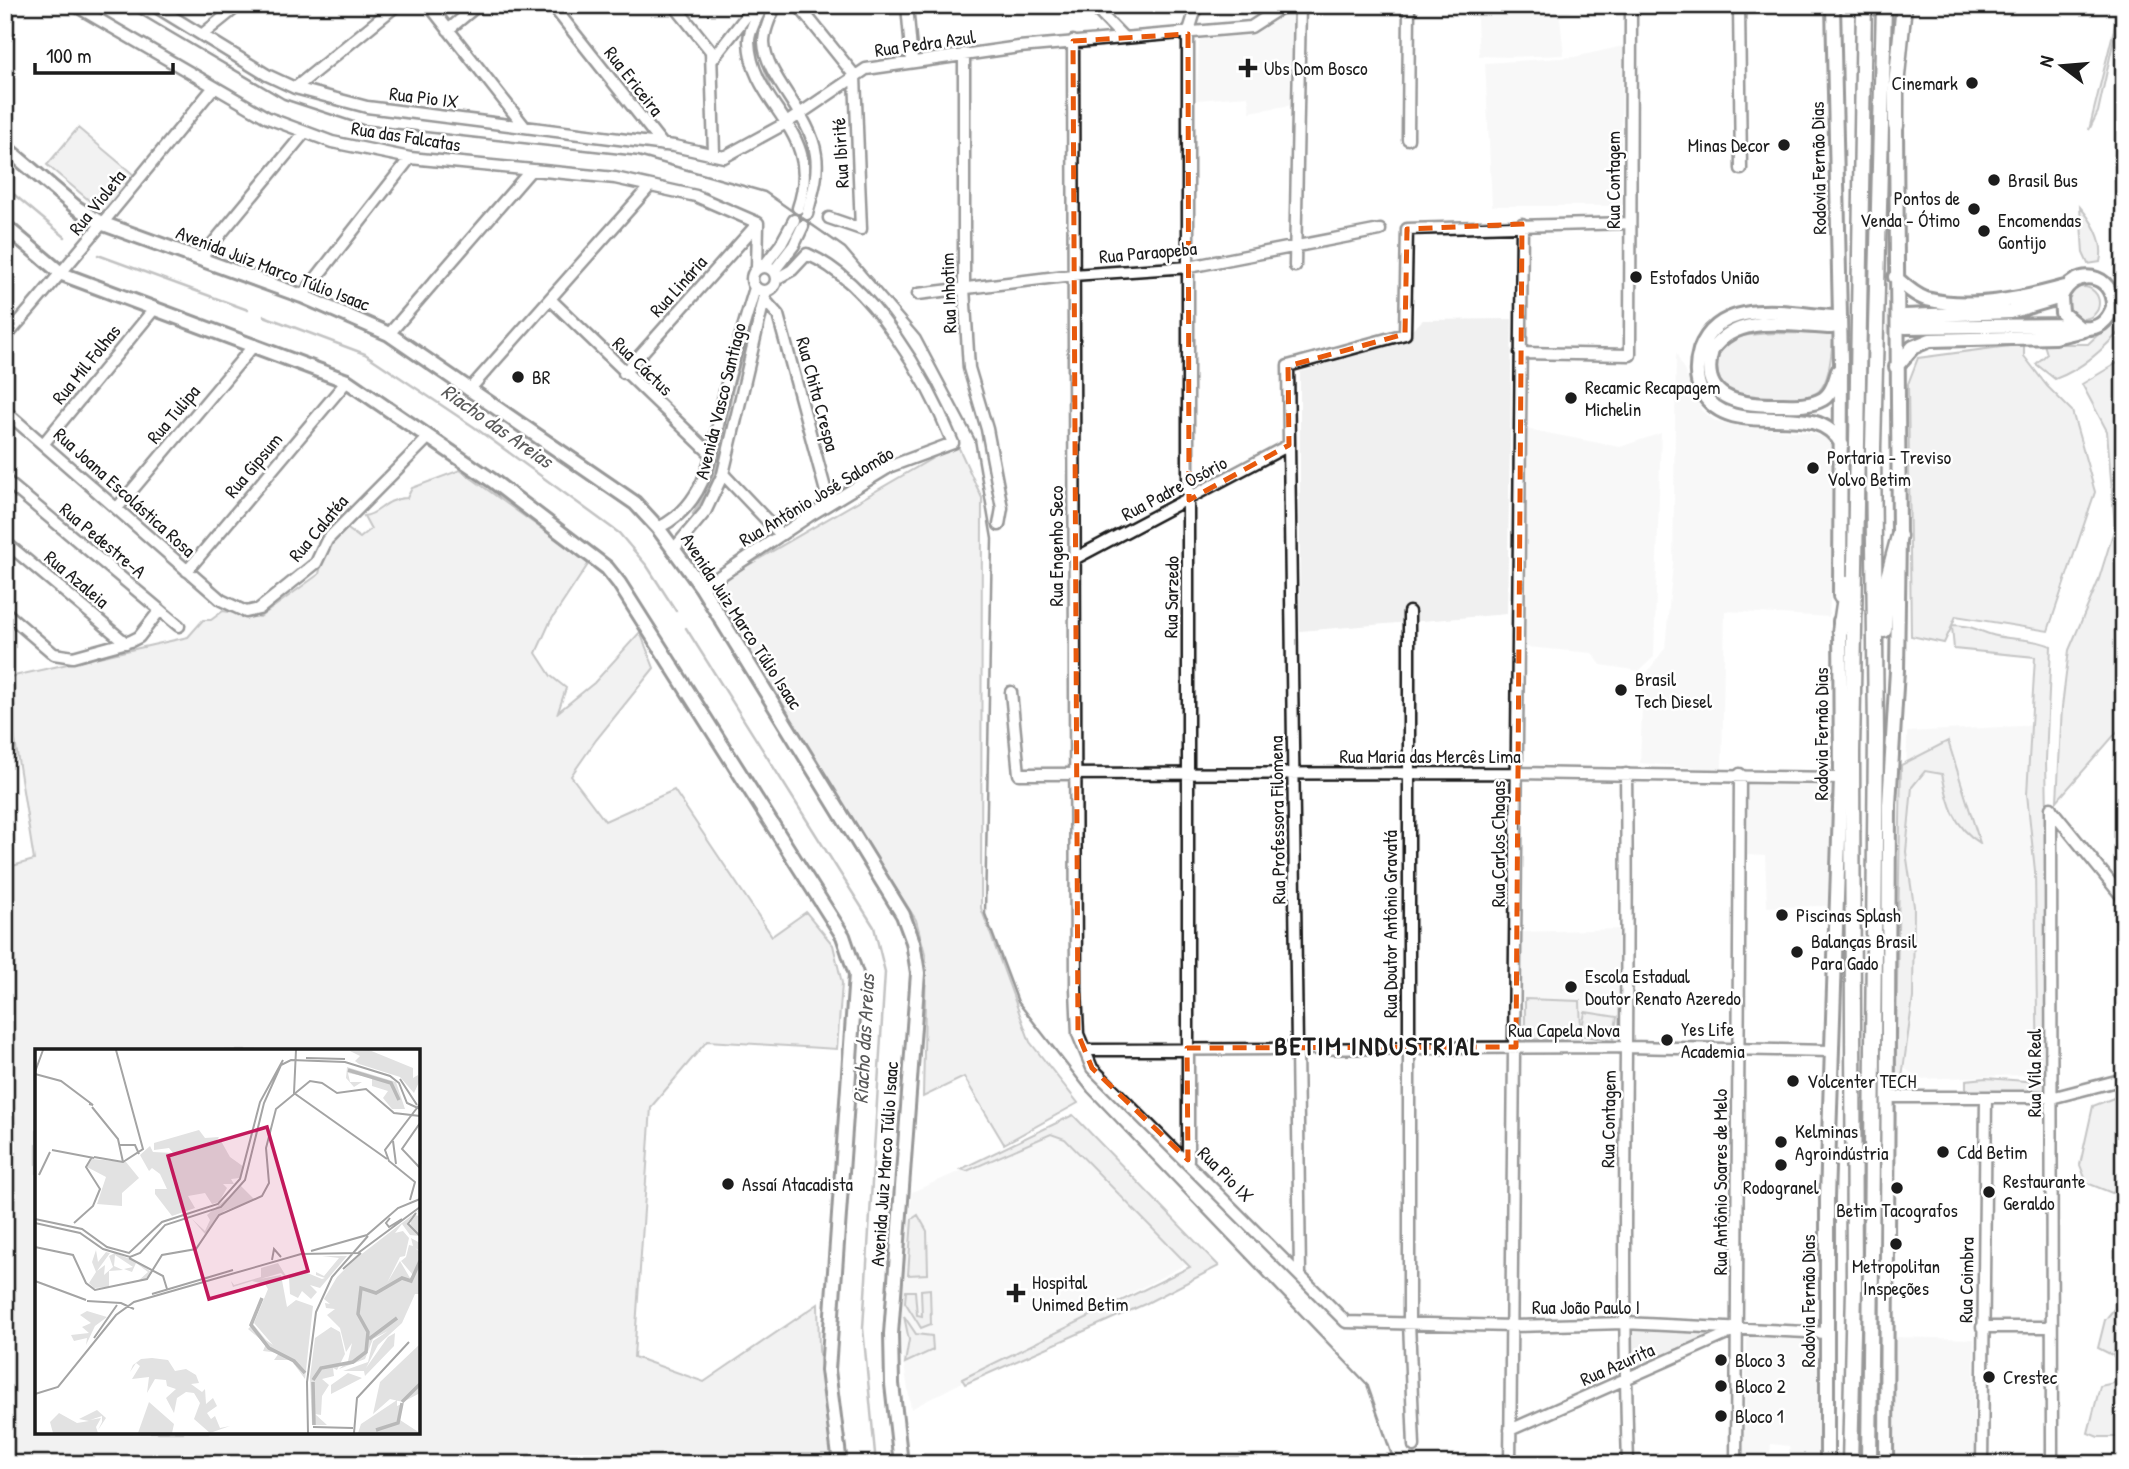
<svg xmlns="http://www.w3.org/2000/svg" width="2129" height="1469" font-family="'Patrick Hand',sans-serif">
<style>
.built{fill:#f0f0f0}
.green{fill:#e2e2e2;stroke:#7f7f7f;stroke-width:2;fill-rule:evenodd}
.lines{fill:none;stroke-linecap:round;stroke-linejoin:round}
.stream{stroke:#7a7a7a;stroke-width:2.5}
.major-tunnel{stroke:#ddd;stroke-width:12;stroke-dasharray:12 6;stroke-linecap:butt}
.minor-casing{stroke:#1c1c1c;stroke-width:15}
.major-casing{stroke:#1c1c1c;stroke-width:18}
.highway-casing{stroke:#1c1c1c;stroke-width:19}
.minor{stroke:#fff;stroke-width:10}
.major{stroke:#fff;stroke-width:12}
.highway{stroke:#fff;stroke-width:14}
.rail{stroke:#1c1c1c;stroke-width:2.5}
.marked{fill:none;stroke:#e8590c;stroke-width:5;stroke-dasharray:14 9;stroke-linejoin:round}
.poi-dot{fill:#1c1c1c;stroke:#fff;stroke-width:2.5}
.labels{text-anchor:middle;stroke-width:5;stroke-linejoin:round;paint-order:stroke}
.street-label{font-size:19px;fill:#1c1c1c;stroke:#fff}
.poi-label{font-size:19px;fill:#1c1c1c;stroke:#fff;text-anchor:start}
.water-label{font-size:21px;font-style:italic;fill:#5a5a5a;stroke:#fff}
.district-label{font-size:26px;font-weight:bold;letter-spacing:2px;fill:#1c1c1c;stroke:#fff}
.inset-river{fill:none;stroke:#b8b8b8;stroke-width:3.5}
.inset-road{fill:none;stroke:#a4a4a4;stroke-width:2}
.view{fill:#c2185b;fill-opacity:0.15;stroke:#c2185b;stroke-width:3.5}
.inset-edge{fill:none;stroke:#1c1c1c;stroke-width:3.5}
</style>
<rect width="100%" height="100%" fill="#fff"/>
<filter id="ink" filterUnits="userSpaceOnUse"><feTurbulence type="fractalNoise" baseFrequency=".0143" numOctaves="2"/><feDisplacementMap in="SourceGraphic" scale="14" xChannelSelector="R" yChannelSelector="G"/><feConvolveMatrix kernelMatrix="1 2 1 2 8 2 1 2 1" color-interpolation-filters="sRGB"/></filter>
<g filter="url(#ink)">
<path class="built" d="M1476,5H1580V7L1560,17L1564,55L1509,57L1479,56Z
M1296,6L1298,104L1250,112L1248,96L1197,100L1199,40L1244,35Z
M1623,46L1620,206H1492L1485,63L1574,57Z
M1512,319L1507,614L1300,631V372L1400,341L1423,320Z
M1676,352L1702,411L1714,420L1727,424L1811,433L1829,439L1839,468L1829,617L1725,611L1722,770L1640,763L1643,678L1665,648L1673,563Z
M1526,429L1620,447L1661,433L1654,657L1639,671L1601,665L1592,653L1526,647Z
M2039,725L2046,1074L1919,1079L1902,1066L1907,732Z
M1746,782L1832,785L1828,906L1767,907L1765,856L1746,855Z
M1620,929L1621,1044L1521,1043L1522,932Z
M1056,1129L1196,1259L911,1409L898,1327L912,1192Z
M1747,1334L1820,1336L1819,1464H1791L1789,1446L1771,1444L1769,1464H1743Z
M1895,1337L1974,1339V1464H1895Z"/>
<path class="green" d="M2120,5H2124V16L2117,25L2098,112L2089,130Z
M78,128L134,175L103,212L47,165Z
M2080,207C2093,222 2105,242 2100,262L2088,264L2083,253Z
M2067 303a16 16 0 1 1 32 0a16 16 0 1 1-32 0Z
M2124,288V327C2104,348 2083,369 2055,379L2036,364L2047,354L2044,344H2088L2118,316Z
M1782,333L1834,334C1831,350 1831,379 1819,391C1807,402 1742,403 1729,393C1720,386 1716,375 1717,364C1719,331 1757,334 1782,333Z
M2024,344V356L2047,386L2072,411L2095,492L2048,631L1956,616L1952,625C1971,626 1972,628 1989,634C2009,641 2031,637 2051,646L2046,760L2052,1094L1966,1093V1080L1986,1078L2038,1082L2035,871L2027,794L2035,657L1954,649L1952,626L1944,643L1911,636L1908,384L1918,358Z
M2124,359V724L2057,801L2062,707L2069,650L2098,582L2115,527L2107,431L2082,384Z
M957,444L982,498L981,908L1030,1042L1078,1103L1004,1144L964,1077L923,1097L926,957L916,920L707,589Z
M460,470L589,563L550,622L536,653L551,676L566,688L558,712L594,683L640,632L654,668L596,740L571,776L605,821L674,790L772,936L806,912L833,945L842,983L837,1049L707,1041L651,1107L634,1357L704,1382L818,1304L819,1350L833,1464H5V868L34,860L5,678L188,637L203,620H211L223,611L260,617L319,574L326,545L345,527L360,538L371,529L364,516C381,514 383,499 407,498L412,488ZM37,1051H418V1432H37Z
M1948,741L1980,843C1953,826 1948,803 1942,774L1925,771L1912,787L1906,852L1914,906L1913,998L1901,1085H1896V1042L1901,765Z
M1525,999L1580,1001L1581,1033L1585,1012L1617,1017L1613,1041L1581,1035V1041L1525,1039Z
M2124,1094V1188L2112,1193L2087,1183L2080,1165L2093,1106Z
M1073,1115L1219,1266L1145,1304L965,1384L962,1379L1190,1267L1065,1139L1051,1134L967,1171L961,1169Z
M918,1215L927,1231L928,1274L908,1275L912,1219Z
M930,1289L931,1324L921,1328L905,1302L906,1291H915L917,1315L922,1316L921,1290Z
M2124,1297V1437H2098L2088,1433L2100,1386L2123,1381L2122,1360L2098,1348L2105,1320Z
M904,1316L916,1334L932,1336L933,1350L905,1363L909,1340Z
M1628,1328L1726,1331L1627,1377Z"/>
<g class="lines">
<path class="stream" d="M770,5C752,39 762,64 775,98
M5,187L65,237
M98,255L248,310
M264,316L365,354L474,427L619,533L647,566L676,611
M693,514C724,469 722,443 732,392C738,367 747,343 754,319
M686,628L874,927L885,972L863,1328L876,1464"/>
<path class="major-tunnel" d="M1833,317L1905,316
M1833,327H1905"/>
<defs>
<path id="minor" d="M74,5L268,118L332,142L410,158L615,178L696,196L758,223
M153,5L267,75L295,88L367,107L674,146L724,157L788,122L866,69L1019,47L1251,27L1285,5
M429,5L524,126
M552,5L663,145
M674,5L711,51L714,154
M763,5C758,15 749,30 749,41C751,108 825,129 798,208
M776,5C771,15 764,30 764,42C765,77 811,114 816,155C819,175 812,195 807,214
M798,5L855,76L861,229L829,218
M907,5L912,62
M1092,5L1124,38
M1739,5L1741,169
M448,30L478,5
M203,34L239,5
M1073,41L1076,989L1078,1034L1092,1068L1346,1322L1512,1326L1624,1323L1827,1333
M964,54V288L969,368L987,429L1002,508L999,525
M712,60L755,5
M295,88L397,5
M1408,139L1409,5
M200,259L305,132
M764,266L781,244L794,220
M1295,266L1300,5
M752 279a12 12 0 1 1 24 0a12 12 0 1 1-24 0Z
M757,268L758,224
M774,271L794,245L803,226
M918,294L1073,275L1189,267L1380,230
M302,296L410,158
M550,299L713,456
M764,299L778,315L829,503
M389,334L531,170
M5,338C77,256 145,171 214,87
M1520,353L1630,355L1631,5
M624,373L758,223
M469,390L650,186
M5,411L221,600L246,612L259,609L316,563L327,540L429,437
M44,443L155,308
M723,474L781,535
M5,480L179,626
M118,507L254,345
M658,528C713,502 713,439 726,387C735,354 745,321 755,288
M5,542L126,643
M673,550L705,512L723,474L766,291
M1074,559L1289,445
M187,571L347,381
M702,588L809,516L891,466L953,443C927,379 872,282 807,254L792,270L776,279
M5,612L54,654L73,657L131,641L139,637L160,610
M1409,612V1322L1414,1446
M1011,692L1019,774L1516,773L1841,778
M1626,774C1629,1004 1621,1234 1628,1464
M2051,808L2052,1464
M2051,809L2124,899
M1086,1050L1627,1047L1832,1051
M1888,1097H2055L2124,1079
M1188,1160V34L1197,5
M1300,1274L1288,366L1405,334L1407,229L1630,223
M1982,1327H2050
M1510,1430L1734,1331
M1510,1464L1522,224
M1736,1464L1740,774
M1982,1464L1986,1097"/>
<path id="major" d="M1833,5L1841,361L1840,596
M5,147L77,208L101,223L302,296L389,334L635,503L658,528L702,588L903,915L913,942L918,973L891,1334L892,1384L901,1464
M5,226L62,274L347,381L493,481L607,568L619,583L843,936L856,974L828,1370L840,1464
M1895,277C1904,285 1914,295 1926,299C1970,310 2022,299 2065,287
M1905,316L2010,312L2061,297C2074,266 2114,273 2113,307C2107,323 2097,330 2080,328L2062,313L2061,297
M1833,317C1789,314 1720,296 1700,350C1696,363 1695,380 1702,392C1733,445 1815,393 1842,445
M1832,327C1792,326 1738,312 1712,350C1698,399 1739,405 1775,405C1791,405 1809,407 1823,399C1832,393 1835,381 1838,371
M1905,327L2073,325
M1896,367L1913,347L1930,340L2055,337L2084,330
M1827,1464V1198L1841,778L1840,621
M1886,1464L1889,805L1897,670L1899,536L1896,126"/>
<path id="highway" d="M1896,126V86L1904,5
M1884,630L1887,581L1899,536
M1840,631L1847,584
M1850,1464L1854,1289L1852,754L1864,5
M1869,1464L1876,736L1873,448L1884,5"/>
</defs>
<use href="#minor" class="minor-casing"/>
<use href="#major" class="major-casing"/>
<use href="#highway" class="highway-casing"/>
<use href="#minor" class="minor"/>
<use href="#major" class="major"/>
<use href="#highway" class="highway"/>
<path class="rail" d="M125,5L284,99L363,125L638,156L765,192L845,248L920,336L975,440L992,539L985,914L1018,1002L1088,1092L1367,1384L1395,1464"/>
</g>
</g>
<path d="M0 0H2129V1469H0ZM1188,34L1189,500L1289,445L1288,366L1405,334L1407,229L1522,224L1516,1047L1187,1048L1188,1160L1092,1068L1078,1034L1073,41Z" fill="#fff" fill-opacity=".55" fill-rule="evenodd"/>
<path class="marked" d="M1188,34L1189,500L1289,445L1288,366L1405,334L1407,229L1522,224L1516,1047L1187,1048L1188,1160L1092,1068L1078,1034L1073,41Z"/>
<g class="poi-dot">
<path d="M1244.5 57.5h7v7h7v7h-7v7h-7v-7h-7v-7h7z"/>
<circle cx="1972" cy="83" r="7"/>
<circle cx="1784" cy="145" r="7"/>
<circle cx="1994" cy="180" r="7"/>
<circle cx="1974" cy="209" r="7"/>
<circle cx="1984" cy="231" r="7"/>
<circle cx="1636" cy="277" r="7"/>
<circle cx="518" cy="377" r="7"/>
<circle cx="1571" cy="398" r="7"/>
<circle cx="1813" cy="468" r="7"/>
<circle cx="1621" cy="690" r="7"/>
<circle cx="1782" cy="915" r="7"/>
<circle cx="1797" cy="952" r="7"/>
<circle cx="1571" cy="987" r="7"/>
<circle cx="1667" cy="1040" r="7"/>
<circle cx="1793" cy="1081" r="7"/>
<circle cx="1781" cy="1142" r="7"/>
<circle cx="1943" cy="1152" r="7"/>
<circle cx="1781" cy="1165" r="7"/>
<circle cx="728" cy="1184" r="7"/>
<circle cx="1897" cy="1188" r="7"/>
<circle cx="1989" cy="1192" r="7"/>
<circle cx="1896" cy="1244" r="7"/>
<path d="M1012.5 1282.5h7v7h7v7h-7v7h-7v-7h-7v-7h7z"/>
<circle cx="1721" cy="1360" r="7"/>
<circle cx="1989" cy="1377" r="7"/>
<circle cx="1721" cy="1386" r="7"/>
<circle cx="1721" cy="1416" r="7"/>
</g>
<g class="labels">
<g class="street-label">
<text transform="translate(925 43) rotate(-8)" y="7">Rua Pedra Azul</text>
<text transform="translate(634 81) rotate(52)" y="7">Rua Ericeira</text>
<text transform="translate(424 97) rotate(7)" y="7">Rua Pio IX</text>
<text transform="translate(406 136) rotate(9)" y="7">Rua das Falcatas</text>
<text transform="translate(840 153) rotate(-93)" y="7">Rua Ibirité</text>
<text transform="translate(1818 168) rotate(-91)" y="7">Rodovia Fernão Dias</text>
<text transform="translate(1613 180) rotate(-90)" y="7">Rua Contagem</text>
<text transform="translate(97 202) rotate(-51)" y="7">Rua Violeta</text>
<text transform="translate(1148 252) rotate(-5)" y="7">Rua Paraopeba</text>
<text transform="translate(273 268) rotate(21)" y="7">Avenida Juiz Marco Túlio Isaac</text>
<text transform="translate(678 286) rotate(-48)" y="7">Rua Linária</text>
<text transform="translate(948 293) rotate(-92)" y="7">Rua Inhotim</text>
<text transform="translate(86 364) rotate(-51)" y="7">Rua Mil Folhas</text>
<text transform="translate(643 366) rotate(44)" y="7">Rua Cáctus</text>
<text transform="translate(818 394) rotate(75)" y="7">Rua Chita Crespa</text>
<text transform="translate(720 401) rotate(-76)" y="7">Avenida Vasco Santiago</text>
<text transform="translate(173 414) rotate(-50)" y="7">Rua Tulipa</text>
<text transform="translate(253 465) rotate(-50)" y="7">Rua Gipsum</text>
<text transform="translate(1174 488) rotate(-28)" y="7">Rua Padre Osório</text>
<text transform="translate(125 492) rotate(42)" y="7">Rua Joana Escolástica Rosa</text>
<text transform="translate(816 496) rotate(-31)" y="7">Rua Antônio José Salomão</text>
<text transform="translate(318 528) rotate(-50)" y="7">Rua Calatéa</text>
<text transform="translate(103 540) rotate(40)" y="7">Rua Pedestre-A</text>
<text transform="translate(1056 546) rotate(-90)" y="7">Rua Engenho Seco</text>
<text transform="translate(77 579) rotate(40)" y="7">Rua Azaleia</text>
<text transform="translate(1171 597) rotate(-89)" y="7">Rua Sarzedo</text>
<text transform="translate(742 621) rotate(57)" y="7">Avenida Juiz Marco Túlio Isaac</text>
<text transform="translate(1821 734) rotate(-90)" y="7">Rodovia Fernão Dias</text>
<text x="1430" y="763">Rua Maria das Mercês Lima</text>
<text transform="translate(1277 820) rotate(-91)" y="7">Rua Professora Filomena</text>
<text transform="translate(1498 844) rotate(-90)" y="7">Rua Carlos Chagas</text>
<text transform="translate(1390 924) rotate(-90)" y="7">Rua Doutor Antônio Gravatá</text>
<text x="1564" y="1037">Rua Capela Nova</text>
<text transform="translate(2034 1073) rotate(-90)" y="7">Rua Vila Real</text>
<text transform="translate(1608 1119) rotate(-89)" y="7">Rua Contagem</text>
<text transform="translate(884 1164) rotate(-86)" y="7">Avenida Juiz Marco Túlio Isaac</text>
<text transform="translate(1226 1174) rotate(45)" y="7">Rua Pio IX</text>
<text transform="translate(1720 1182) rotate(-90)" y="7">Rua Antônio Soares de Melo</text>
<text transform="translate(1966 1280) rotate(-89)" y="7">Rua Coimbra</text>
<text transform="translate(1808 1301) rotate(-90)" y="7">Rodovia Fernão Dias</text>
<text x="1586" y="1314">Rua João Paulo I</text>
<text transform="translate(1617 1364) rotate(-24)" y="7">Rua Azurita</text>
</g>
<g class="poi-label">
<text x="1264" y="75">Ubs Dom Bosco</text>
<text x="1958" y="90" text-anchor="end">Cinemark</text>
<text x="1770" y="152" text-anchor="end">Minas Decor</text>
<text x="2008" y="187">Brasil Bus</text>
<text x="1960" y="205" text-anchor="end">Pontos de<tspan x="1960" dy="22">Venda - Ótimo</tspan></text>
<text x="1998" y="227">Encomendas<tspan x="1998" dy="22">Gontijo</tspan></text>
<text x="1650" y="284">Estofados União</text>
<text x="532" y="384">BR</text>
<text x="1585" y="394">Recamic Recapagem<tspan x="1585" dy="22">Michelin</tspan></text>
<text x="1827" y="464">Portaria - Treviso<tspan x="1827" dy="22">Volvo Betim</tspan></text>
<text x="1635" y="686">Brasil<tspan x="1635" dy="22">Tech Diesel</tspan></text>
<text x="1796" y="922">Piscinas Splash</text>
<text x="1811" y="948">Balanças Brasil<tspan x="1811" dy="22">Para Gado</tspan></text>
<text x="1585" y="983">Escola Estadual<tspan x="1585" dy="22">Doutor Renato Azeredo</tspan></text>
<text x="1681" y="1036">Yes Life<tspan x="1681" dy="22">Academia</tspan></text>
<text x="1807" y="1088">Volcenter TECH</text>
<text x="1795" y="1138">Kelminas<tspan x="1795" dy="22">Agroindústria</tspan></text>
<text x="1957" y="1159">Cdd Betim</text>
<text x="2003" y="1188">Restaurante<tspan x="2003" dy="22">Geraldo</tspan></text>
<text x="742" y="1191">Assaí Atacadista</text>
<text x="1781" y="1194" text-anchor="middle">Rodogranel</text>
<text x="1897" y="1217" text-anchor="middle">Betim Tacografos</text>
<text x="1896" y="1273" text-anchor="middle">Metropolitan<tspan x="1896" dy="22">Inspeções</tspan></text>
<text x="1032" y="1289">Hospital<tspan x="1032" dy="22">Unimed Betim</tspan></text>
<text x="1735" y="1367">Bloco 3</text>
<text x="2003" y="1384">Crestec</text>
<text x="1735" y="1393">Bloco 2</text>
<text x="1735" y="1423">Bloco 1</text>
</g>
<g class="water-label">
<text transform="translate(497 426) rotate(35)" y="7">Riacho das Areias</text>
<text transform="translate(864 1039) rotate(-87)" y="7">Riacho das Areias</text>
</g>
<g class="district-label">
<text x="1378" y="1055">BETIM INDUSTRIAL</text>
</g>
</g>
<g transform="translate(35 1049)">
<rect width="385" height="385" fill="#fff"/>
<path d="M334,1L378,19V29L383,26L385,31L379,44L365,28L324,15L320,12L325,7L315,2ZM312,18L361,33L370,60H357L348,49L353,42L337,37V29L313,24L315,33H327L319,38L311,29ZM164,81L170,89L184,88L180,94L186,92L195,108L209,118L205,129L196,130L199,135H188L192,139L184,153L177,155L170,144L153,147L160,159L137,167L120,145V140H132L125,125L117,119L114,122L105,106L115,97L118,103L138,104L134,99L119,101V94ZM57,110L91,113L104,129L87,144V157L62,155L71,128L52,118ZM206,137L220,151L189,162L170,185L157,170L170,182L175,171L172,166ZM385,160L379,166L385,167V186L375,176L378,166L373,173L385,187L375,186L367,175L360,184L368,182L374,189L370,207L365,208L352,234L365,212L375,229L378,226L366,212L371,208L374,196L378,197L376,189L385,194V202L380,199L385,203V245H380L367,274L343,296L331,319L353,288L360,284L359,297L330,327L329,322H308L333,313L338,292L353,282L338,290L330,310L304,320L313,312L317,294L311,303L305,279L292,266L300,260L291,259L290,254L295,255L289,250L302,228L319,211ZM61,201L63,213L71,203L75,204L62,222L70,216L69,226L78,218L74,207L80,204L105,214L117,224L113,229L103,232L113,223L101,214L97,223L89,220L98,218L80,206L79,217L88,221L74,222V238L59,239L54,234L61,223L57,213ZM287,207H312L285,239L275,236L282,243L276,250L267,242L263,249L255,245L254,229L249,227L246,224L225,230L246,226L252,258L261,251L278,257L270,330L256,311H239L244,304L228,302L231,295L213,280L218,275L231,291L238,296L219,274L233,240L230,235L217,232L198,238L196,232L199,236L226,228V219L243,214L251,227L270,223L287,230L290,229L281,226V223L289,227L304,209ZM52,262L72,268L60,277L51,296L52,289L39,292L36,286L54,284L47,278L56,274L45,266ZM296,278L305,283L310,305L302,321L298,319L299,327L287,330L294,336L287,347L286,366L280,365L292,376H277L275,328L280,289ZM385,295V344L368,353L355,350L338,365L345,333ZM117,309L133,311L140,322L151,320L161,326L164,334L156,335L167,343L170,340L171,355L178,349L182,357L172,364L176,370L180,367L185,379L195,377L175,384L159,370L165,354L159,344L151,343L142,349L139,364L131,349L141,340L132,337L131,331L120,330L112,344L114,328L97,330L105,317L101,314L95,323L98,316L106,310ZM313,324L327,329L296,345V336ZM362,351V357L367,355L365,371L385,384H323L326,375ZM114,353L139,375L137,384H103ZM62,361L71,369L63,381L67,373V367L55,371L66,369L61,378L63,384H18L15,373L24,364L42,374L54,372L44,370Z" fill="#e2e2e2"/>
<path class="inset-river" d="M313,21L356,34L364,51M227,249L216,276L234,299L259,312L270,324M334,290L362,269M278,331L286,319L318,313L331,303L333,283L323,265L326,239L341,244L367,229L376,232L385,212M278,333L279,376M367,353L385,335M341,381L363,374L367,354"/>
<path class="inset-road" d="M261,1L259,44L352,110M271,9L310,10M0,23L8,1M0,25L26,32L58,56L54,55M365,30L382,56M57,58L83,90L88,113M385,74L367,100L385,119M358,92L361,115M84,96H100L104,105M17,101L59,109M59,108L88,113L108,100L81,1M4,126L15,103M375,151L380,133L354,112L350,101L385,55M381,164L373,175L385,187M355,169L351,174L354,178L367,170M0,170L47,180L72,198L94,204L127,173L183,155L205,130L225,53L248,11M0,174L45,184L68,200L95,208L105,204L130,176L186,158L210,131L229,54L246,16L256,11L310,13L355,27L364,34L372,54L385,60M39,174L58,157L65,140L51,118L57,108M0,198L38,206L51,234L60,241L112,230L127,206L161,200L184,166L227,147L234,134L231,99L241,60L275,32L287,34L302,44L331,40L359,64L385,67M276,202L332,186L363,159L385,150M94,209L128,227L132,240M237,211L239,200L246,208M308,220L326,204M0,232L51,251M117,245L198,221M52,252L86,254L99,260M59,289L82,256M0,345L23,338L81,266L99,253L266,205L323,204L385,158M278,378L318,379M273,384L272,333L281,263L297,228L333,187M319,384L322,349L374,293"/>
<path class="view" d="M232,78L273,222L174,250L133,107Z"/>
<rect width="385" height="385" class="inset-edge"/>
</g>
<rect width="2129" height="1469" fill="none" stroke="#fff" stroke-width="28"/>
<rect x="14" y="14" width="2101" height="1441" fill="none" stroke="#1c1c1c" stroke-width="2.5" filter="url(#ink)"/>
<g transform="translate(2062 66) rotate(286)" stroke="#ffffff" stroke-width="5" paint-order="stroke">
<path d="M0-5L12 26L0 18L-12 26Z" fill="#1c1c1c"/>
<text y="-10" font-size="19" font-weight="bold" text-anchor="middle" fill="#1c1c1c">N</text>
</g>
<path d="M35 63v10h138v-10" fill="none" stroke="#1c1c1c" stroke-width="3.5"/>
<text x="46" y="63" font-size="21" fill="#1c1c1c" stroke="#ffffff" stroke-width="5" paint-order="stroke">100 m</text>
</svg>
